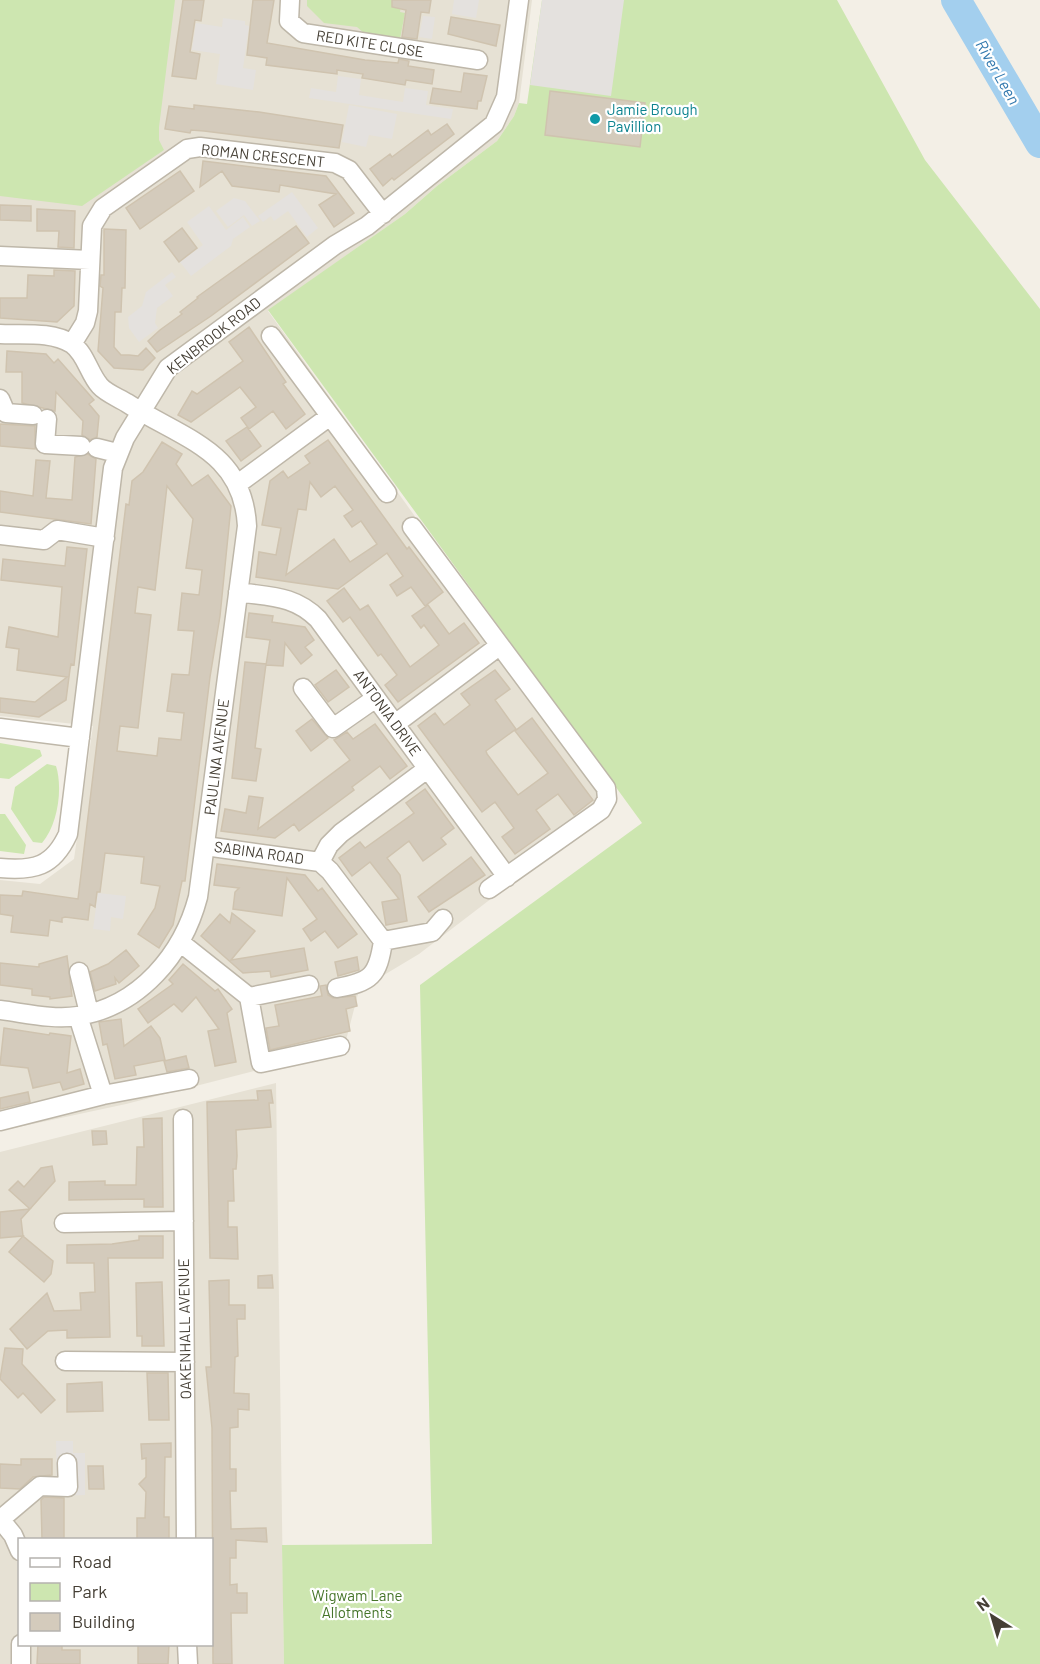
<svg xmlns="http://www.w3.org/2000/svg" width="1040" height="1664" font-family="Barlow,sans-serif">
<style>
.residential{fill:#e6e1d4;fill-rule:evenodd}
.green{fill:#cde6b0}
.parking{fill:#e4e1de}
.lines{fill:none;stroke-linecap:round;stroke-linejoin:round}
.river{stroke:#a3cfee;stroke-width:30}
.building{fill:#d4cbbc;stroke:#cfc3af;stroke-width:1.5;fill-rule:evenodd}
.minor-casing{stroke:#beb7a9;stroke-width:21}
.minor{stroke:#fff;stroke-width:18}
.culture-dot{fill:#0f9aa8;stroke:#fff;stroke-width:2}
.labels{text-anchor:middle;stroke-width:4.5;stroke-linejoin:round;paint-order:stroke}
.street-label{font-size:15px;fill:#453f35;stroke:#fff}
.culture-label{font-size:15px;fill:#0d838f;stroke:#fff;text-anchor:start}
.park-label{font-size:15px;fill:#46752a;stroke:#fff}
.water-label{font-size:16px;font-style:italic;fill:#3178ae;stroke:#fff}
</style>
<rect width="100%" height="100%" fill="#f3efe6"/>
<path class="residential" d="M0,0H532L519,103L514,116L497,141L437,186L405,214L268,311L449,564L569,726L616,803L419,954L359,990L344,1048L126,1104L0,1131V880L40,884L74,859L93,726L0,716Z
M276,1083L284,1664H0V1152ZM20,1540H212V1644H20Z"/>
<path class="green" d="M0,0H175L159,127V140L164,150L82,206L0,196Z
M307,0H402L400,12L405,13L400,39L365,34L357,27L324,23L307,6Z
M542,0H837L925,160L1040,309V1664H284L282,1545L432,1544L420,985L642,823L268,310L405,214L437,186L497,141L514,116L519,103L527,104Z
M0,743L40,750L42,756L9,779L0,778Z
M47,764L56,766C63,788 58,825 42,843L33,842L11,809L15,787Z
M0,814H5L26,845L24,854L0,851Z"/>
<path class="parking" d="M454,0H479L476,18L452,14Z
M542,0H624L611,96L530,85Z
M423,16L435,17L432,39L419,37Z
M223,18L245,21V25L249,26L243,68L256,70L253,90L216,84L220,54L192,50L196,23L222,27Z
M338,76L361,79L359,95L403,102L405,88L428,91L426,105L453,109L451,119L309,98L311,88L336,92Z
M349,105L397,114L392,139L369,135L366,147L342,142Z
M292,192L318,228L307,237L288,211L274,221L271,216L263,222L258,216Z
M234,198L245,201L260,221L252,226L244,215L228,227L216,211Z
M209,206L226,230L243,217L250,227L233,239L231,246L191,276L180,262L203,245L187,222Z
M172,272L176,277L165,285L173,296L157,308L155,323L158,328L139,342L129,328L128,317L142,306L146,292Z
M98,893L126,896L123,919L111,917L110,931L93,929Z
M56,1441H73V1453H85V1495L57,1496Z"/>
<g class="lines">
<path class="river" d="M956,0L1040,143"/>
</g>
<path class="building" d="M183,0H204L201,21L195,20L190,52L200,54L196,79L172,76Z
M253,0H274L267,43L365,60L398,63L399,59L409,61L408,66L434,70L432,84L406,80L405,85L362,78L363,74L337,70V74L266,65L267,58L247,55Z
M392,0H431L429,13L421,12L417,39L402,37L406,10L392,7Z
M451,17L500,25L496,46L448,34Z
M464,73L487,76L481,101H478L477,109L430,103L433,88L461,92Z
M550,91L645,103L640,147L545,135Z
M194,105L259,112L343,125L339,148L204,131L191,130L190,133L165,129L169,106L194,109Z
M447,124L454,134L394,180L392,178L383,186L370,169L390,154L392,157L428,130L431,135Z
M203,161L326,176L354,213L334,227L319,205L336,194L280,185L279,192L232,186L222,171L200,187Z
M180,171L194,191L140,229L126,208Z
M0,205L31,206V221L0,220Z
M37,209L75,211L74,248L58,247L59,231H37Z
M296,226L309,243L211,316L157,352L148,341L160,330L182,314L180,312L198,298L197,297Z
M182,228L197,248L179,262L164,242Z
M104,229L126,230L125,288H122L121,312H115L114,347L121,355H129L138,356L146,348L155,358L143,370L114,368L98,351L103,288L100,286L101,275H104Z
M54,270L75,271L74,306L57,322L0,318V298H27L28,275L54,276Z
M249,327L286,382L283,384L305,414L286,429L273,411L249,429L241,418L256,407L240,387L191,422L178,415L192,391L197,394L243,361L229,342Z
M7,351L46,354L54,363L58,359L94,400L89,404L99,416L97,437L90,440L82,435L83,421L56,392L55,411L22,403V372H6Z
M0,424L35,426V449L0,446Z
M247,427L261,446L241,461L226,441Z
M328,440L407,549L409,547L443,592L425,606L411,587L397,596L390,585L403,576L387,553L338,589L256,577L259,552L276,555L281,528L262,525L270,481L283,471L288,478L310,463L305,456ZM310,482L321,497L335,486L353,510L344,516L352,527L361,521L377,544L350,562L334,539L286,575L298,509L306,510Z
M162,442L182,454L176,464L192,486L208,475L231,506L220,616L210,677L185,881H182L173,925L159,948L138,934L155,908L160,886L141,883L144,857L105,853L100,892H97L95,907L90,904L88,920L65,917L62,918V922L50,920L48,936L11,932L13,916L0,914V895L22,896L23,891L78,899L126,504L129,505L132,481L143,472ZM167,486L193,519L186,568L202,570L199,595L182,593L178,630L194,631L189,675L172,674L169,697L167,711L184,713L181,740L159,738L157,756L117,751L120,726L138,728L151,615L135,613L138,587L155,590Z
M88,454L96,459L91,524L0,512V491L33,496L36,460L50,461L46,498L72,500L75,457Z
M67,547L87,549L74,665L71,664L70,669L66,700L39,717L0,712V698L35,702L67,677L17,670L19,649L6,647L9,627L58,637L62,587L1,580L3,559L65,566Z
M344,588L360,610L368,605L410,667L439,645L424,625L421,628L412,616L428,605L449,634L464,623L479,643L398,702L385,685L397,675L381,654L378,656L350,617L343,622L327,601Z
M249,613L273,616L272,622L305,627L314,640L305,647L312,655L301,664L285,643L283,666L266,665L270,640L246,637Z
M245,662L266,664L255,748L261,749L256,781L232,778Z
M336,670L349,687L328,702L315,685Z
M495,670L510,689L495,700L516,729L486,751L487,754L518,795L548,773L515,731L532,718L593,800L574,815L558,794L536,810L550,829L515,854L502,837L514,828L495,802L482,812L418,726L435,713L444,725L470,705L461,694Z
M312,719L328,738L311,751L296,731Z
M375,724L407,766L390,779L380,766L352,787L354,790L299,831L294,824L275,838L221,831L225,809L246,813L249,796L263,798L258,829L350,760L334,740L347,732L353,739Z
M425,789L454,828L441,838L446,844L423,861L409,841L387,858L400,875L407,921L386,925L382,902L399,899L370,862L352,876L339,858L360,842L365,848L414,813L406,803Z
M471,857L485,875L429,912L418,897Z
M217,864L305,875L318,891L322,888L357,934L338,948L325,931L311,941L303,929L317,919L287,878L282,916L233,909L235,892L239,888L214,885Z
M232,913L255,931L231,960L304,948L308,970L271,977L270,971L243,973L201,936L220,914L230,923Z
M126,950L139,966L119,983L115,978L116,984L95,991L90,972L108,964Z
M67,956L72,996L50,999V997L32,995V989L0,985V963L39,967V964Z
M357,957L359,970L338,976L335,962Z
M183,964L215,991L218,989L232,1009L227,1013L236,1062L215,1066L208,1031L219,1029L196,997L182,1012L174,1004L148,1023L138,1009L173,984L169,980Z
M326,985L328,995L333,998L355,996L357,1006L346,1009L350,1031L270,1050L266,1028L279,1026L275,1005L322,996L320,986Z
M121,1019L124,1046L151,1026L160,1038L165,1060L134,1066L136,1075L115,1079L107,1044L103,1045L99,1022Z
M4,1028L49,1035L50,1033L71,1036L67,1073L80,1069L84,1084L63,1090L60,1082L33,1088L28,1068L0,1065Z
M186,1056L189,1068L167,1072L164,1061Z
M271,1090L273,1103H269L271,1127L236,1130L237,1156L236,1169H233L234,1201H228V1227H237L238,1259L210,1258L207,1102L258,1100L257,1091Z
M28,1092L30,1102L0,1109V1098Z
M162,1118L163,1207H144V1199L69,1200V1182L105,1181V1185H136L137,1147H144L143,1119Z
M92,1131H106L107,1144L93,1145Z
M52,1166L55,1181L30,1209L9,1190L18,1181L24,1187L41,1168Z
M30,1209L21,1219L23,1236L53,1261L51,1274L44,1282L9,1252L23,1236L0,1238V1212Z
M139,1236H163V1258H108L110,1337L67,1338V1330L48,1331L27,1349L10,1329L47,1293L54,1311L81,1310L80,1293L95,1292L94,1263H67V1245L112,1244L139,1240Z
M272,1275L273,1288H258V1276Z
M229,1280V1305H245V1319H237L238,1356L235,1357L234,1393L249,1394V1410L238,1409V1427L230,1428V1469H236V1491H230L231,1529L266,1528L267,1542L236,1540V1558H230V1585L237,1584V1593H247V1613H231L232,1664H213L212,1428L206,1367H211L209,1281Z
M162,1282L164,1346H142V1336H137L136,1283Z
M5,1348L23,1349L22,1364L55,1400L41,1413L23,1393L18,1398L0,1379Z
M147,1373H168L169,1420H149Z
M102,1382L103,1411L67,1412V1384Z
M171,1443V1457H165L164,1517H169V1539H137V1518H145L146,1492L139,1484L146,1477V1458L142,1459L141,1444Z
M21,1459H52V1475L33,1477L20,1489L0,1488V1464L21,1465Z
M88,1466H103L104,1489H89Z
M44,1497L64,1498V1539H42L41,1500Z
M38,1644H62V1650H80V1664H37Z
M138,1644H169L168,1664H138Z"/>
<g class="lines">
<defs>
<path id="minor" d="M290,0L289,21L303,33L478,60
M0,256L90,260
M0,334C22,335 52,331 72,344C86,354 89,374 100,386C106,393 119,398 127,403C182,439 243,450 247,526L198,897C183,954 140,1006 78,1016C53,1020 25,1013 0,1010
M271,336L387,493
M72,344L85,323L88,311L92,226L103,208L187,149L200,147L335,163L349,170L383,214
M0,399L6,413L33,415
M47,419L45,444L81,446
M97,448L117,453
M239,483L330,416
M412,527L606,788L607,799L601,810L489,889
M0,535L44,540L57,530L105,538
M238,592C270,597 294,595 318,619L507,877
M303,688L333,728L376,698
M395,724L499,646
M0,728L80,738
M205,846L320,862L330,871L383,941L432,932L443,919
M320,862L329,845L341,833L427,769
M0,868C34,871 53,867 68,834L113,468L125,438L168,368L335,245L367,226L494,124L506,97L519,0
M181,943L249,997L261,1063L340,1046
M79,972L89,1013
M337,988C371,982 378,976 383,941
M249,997L309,985
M78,1016L103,1095
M183,1119L186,1540
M0,1121L103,1095L189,1079
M64,1223L184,1221
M65,1361L185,1362
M0,1519L13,1535L20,1551
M1,1519L40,1486L68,1487L67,1463
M187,1644L188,1664
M21,1664V1644"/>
</defs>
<use href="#minor" class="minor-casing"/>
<use href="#minor" class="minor"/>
</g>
<circle class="culture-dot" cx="595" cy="119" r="6"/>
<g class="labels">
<g class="street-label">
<text transform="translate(370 44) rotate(9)" y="5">RED KITE CLOSE</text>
<text transform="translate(263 156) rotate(6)" y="5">ROMAN CRESCENT</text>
<text transform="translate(214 336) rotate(-38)" y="5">KENBROOK ROAD</text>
<text transform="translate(387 713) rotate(54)" y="5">ANTONIA DRIVE</text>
<text transform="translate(217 757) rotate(-83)" y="5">PAULINA AVENUE</text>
<text transform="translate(259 853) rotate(8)" y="5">SABINA ROAD</text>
<text transform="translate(185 1329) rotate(-91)" y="5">OAKENHALL AVENUE</text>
</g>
<g class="culture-label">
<text x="607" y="115">Jamie Brough<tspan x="607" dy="17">Pavillion</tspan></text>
</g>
<g class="park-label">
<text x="357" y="1601">Wigwam Lane<tspan x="357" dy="17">Allotments</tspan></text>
</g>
<g class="water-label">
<text transform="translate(998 72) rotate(60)" y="6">River Leen</text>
</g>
</g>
<rect x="18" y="1538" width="195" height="108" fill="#ffffff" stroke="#b5b2ae" stroke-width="1.5"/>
<rect x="30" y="1558" width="30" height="9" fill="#ffffff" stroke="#b5b2ae" stroke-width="1.5"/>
<text x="72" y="1568" font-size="18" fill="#453f35">Road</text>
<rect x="30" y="1583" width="30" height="18" fill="#cde6b0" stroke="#b5b2ae" stroke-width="1.5"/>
<text x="72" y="1598" font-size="18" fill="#453f35">Park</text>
<rect x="30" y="1613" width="30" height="18" fill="#d4cbbc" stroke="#b5b2ae" stroke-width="1.5"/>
<text x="72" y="1628" font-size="18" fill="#453f35">Building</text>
<g transform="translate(992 1616) rotate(323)" stroke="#ffffff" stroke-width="4.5" paint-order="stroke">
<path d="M0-4.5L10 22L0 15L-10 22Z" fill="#453f35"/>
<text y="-9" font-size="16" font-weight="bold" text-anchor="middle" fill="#453f35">N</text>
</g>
</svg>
